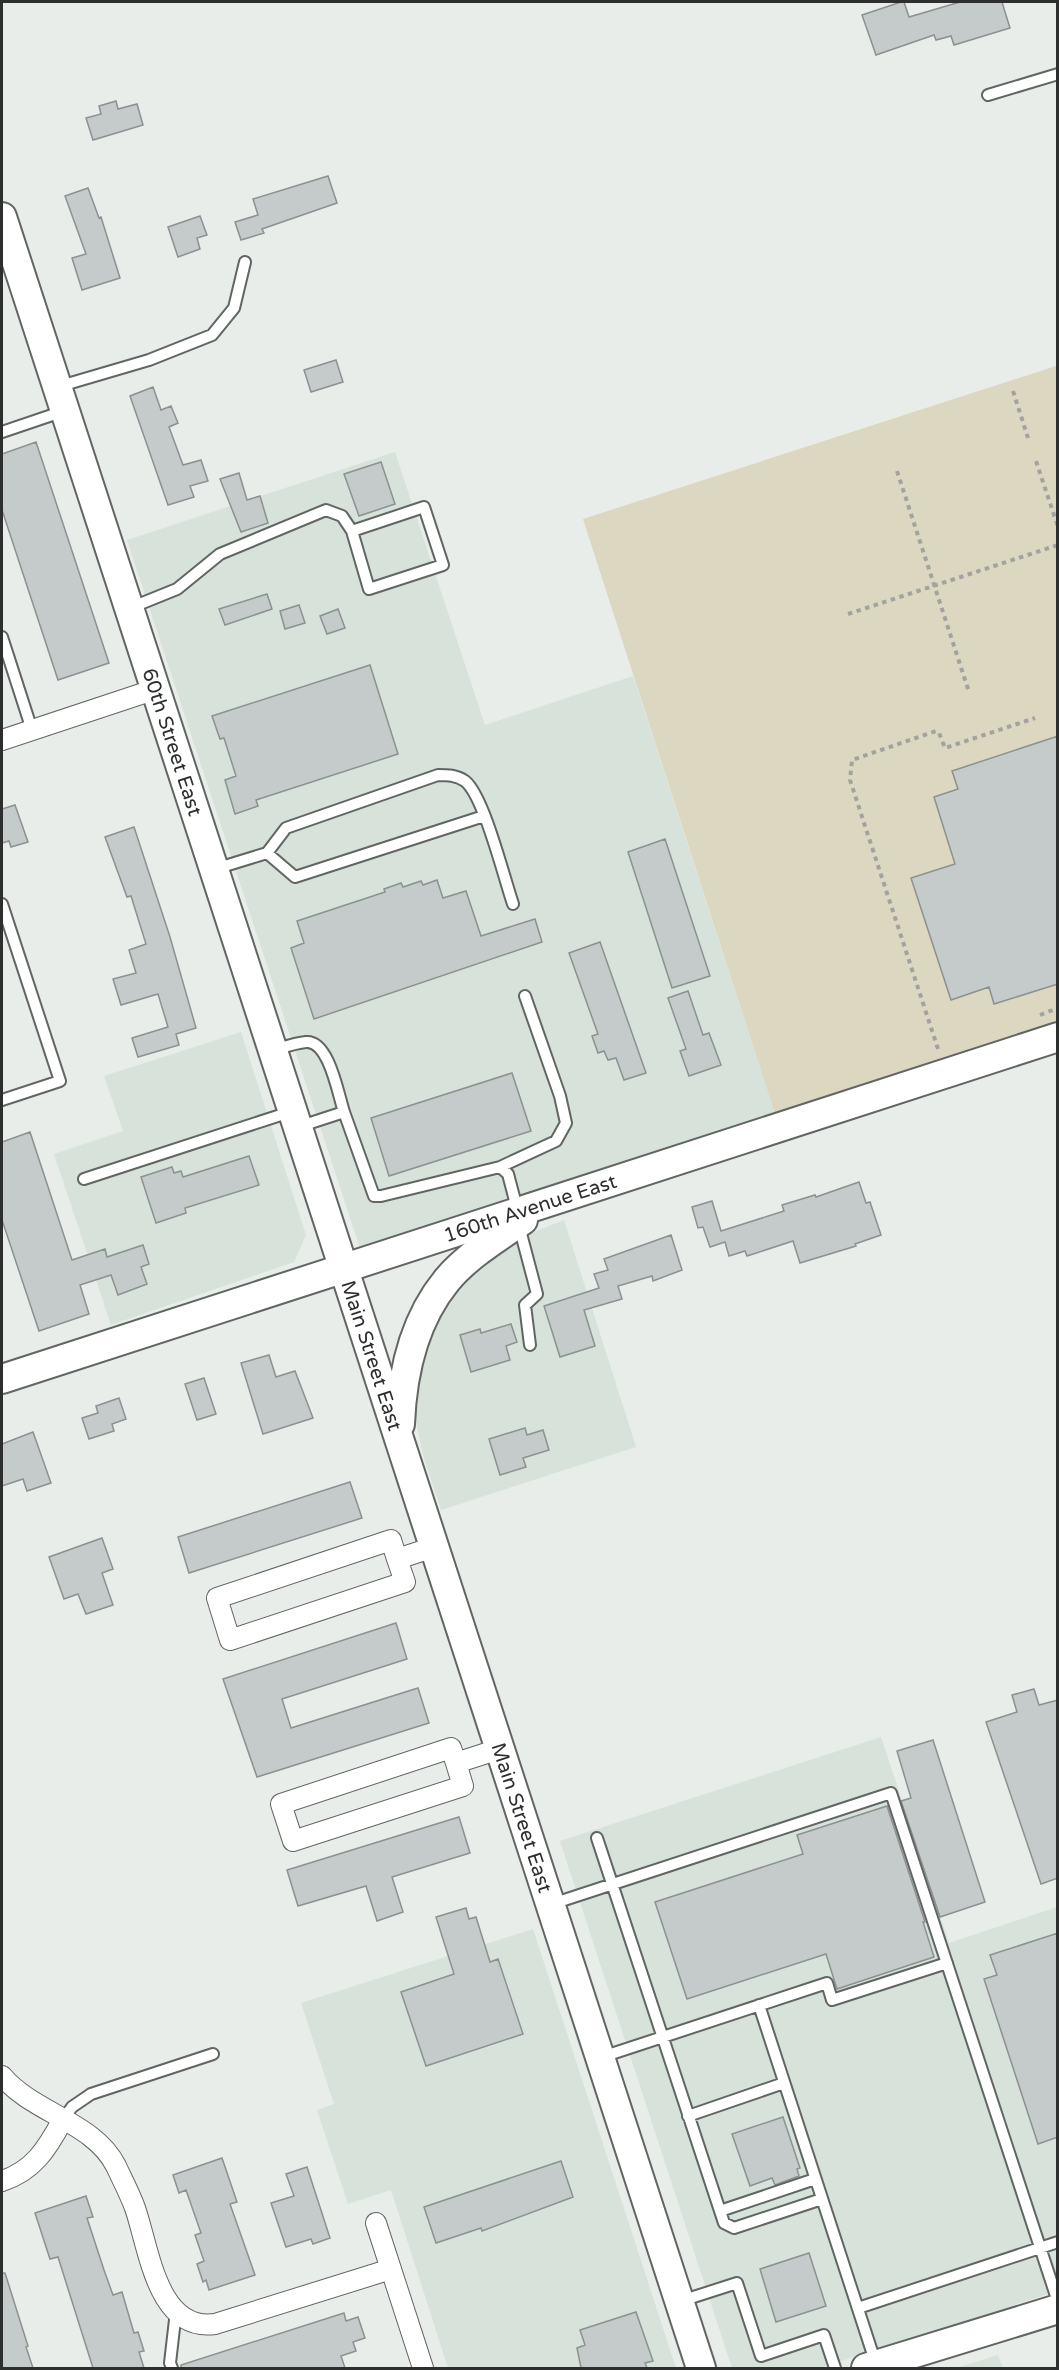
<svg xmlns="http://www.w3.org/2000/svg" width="1059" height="2370" font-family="'Varela Round',sans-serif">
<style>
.built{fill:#d7e2da}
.green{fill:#dcd7c0}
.building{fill:#c4cbca;stroke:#8b9190;stroke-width:1.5}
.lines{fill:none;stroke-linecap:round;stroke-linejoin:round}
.lane-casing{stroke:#626663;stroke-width:14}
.street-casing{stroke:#626663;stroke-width:22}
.secondary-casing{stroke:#626663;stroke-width:32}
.path{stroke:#a0a4a1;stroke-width:4;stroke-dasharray:4.5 4.5;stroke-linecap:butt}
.lane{stroke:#fff;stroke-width:10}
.street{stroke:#fff;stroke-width:20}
.secondary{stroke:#fff;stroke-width:28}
.labels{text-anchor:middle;stroke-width:4.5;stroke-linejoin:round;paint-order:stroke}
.street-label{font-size:20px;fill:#2d2f2e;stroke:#e8ede9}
</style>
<rect width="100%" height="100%" fill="#e8ede9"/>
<path class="built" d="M395,452L485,725L633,676L775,1114L361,1251L127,540Z
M241,1032L306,1235L294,1262L111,1325L54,1154L123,1131L104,1076Z
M564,1220L636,1447L441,1510L423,1455L414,1412L416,1372L426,1332L473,1271L511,1241Z
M881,1737L949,1943L1057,1907V2291L820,2368H732L560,1841Z
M533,1929L676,2368H448L391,2190L348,2204L317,2110L334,2104L301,2003Z
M998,2355L1003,2368H956Z"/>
<path class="green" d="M1056,366L1057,1022L775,1114L583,519Z"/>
<path class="building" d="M901,2H904L909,17L960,2H1002L1010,28L954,45L951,36L936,40L934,35L876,55L862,15Z
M116,101L118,109L137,104L143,125L93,140L86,118L101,114L99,106Z
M328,176L337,203L262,229L264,233L241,240L235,222L258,215L253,199Z
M88,188L99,218L101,217L120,278L82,290L72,258L86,254L65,196Z
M200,216L207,235L197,238L200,249L178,257L168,227Z
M336,360L343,382L311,392L304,370Z
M153,387L161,410L171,406L178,423L169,427L183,465L201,460L208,481L190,486L194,497L168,505L130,396Z
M36,442L109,663L58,680L2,510V454Z
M381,462L395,504L359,516L344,474Z
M239,473L247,500L260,496L268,523L241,532L220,479Z
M267,594L272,609L225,625L219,609Z
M299,605L305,623L285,629L280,611Z
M338,609L345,628L327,634L320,616Z
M370,665L398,754L256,800L258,806L235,814L225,780L236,776L224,738L220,739L212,716Z
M1058,736V984L994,1004L989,987L951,1000L911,878L955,864L934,797L958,789L952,771Z
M15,805L28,842L11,847L9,841L2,843V809Z
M134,827L170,937L196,1028L176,1034L179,1045L138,1057L132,1038L168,1027L158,994L121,1005L113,979L136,973L129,950L146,944L131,896L127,897L105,837Z
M665,839L710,976L672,988L628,852Z
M437,880L443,898L466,891L481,936L535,919L542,942L314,1019L291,948L304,943L297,921L385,892L384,889L401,883L403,887L421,881L423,885Z
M600,942L646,1073L624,1080L616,1058L608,1060L604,1051L598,1053L592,1036L598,1034L569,953Z
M688,991L703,1035L709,1033L721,1065L689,1076L680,1051L686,1049L668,998Z
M512,1073L531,1131L389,1176L371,1118Z
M30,1132L72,1260L105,1249L107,1257L143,1245L149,1264L141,1267L147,1284L118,1295L111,1275L80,1285L89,1314L39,1331L2,1220V1142Z
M249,1156L259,1185L185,1208L186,1213L156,1223L141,1177L172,1167L174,1173L181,1171L183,1177Z
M859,1182L866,1203L870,1202L881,1235L855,1244L856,1246L800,1263L793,1241L747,1256L745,1251L729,1256L725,1242L710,1247L703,1227L698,1228L692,1207L712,1201L721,1231L784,1211L782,1205L815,1195L816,1197Z
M671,1235L682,1270L653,1281L652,1276L618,1286L622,1299L584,1310L595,1346L560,1357L544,1306L599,1288L594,1274L608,1270L604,1259Z
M511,1324L517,1342L506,1346L510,1360L471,1372L460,1335L480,1329L481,1333Z
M269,1355L276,1377L295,1371L313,1418L263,1434L241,1363Z
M204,1378L216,1414L197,1420L185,1384Z
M119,1398L126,1419L112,1424L114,1431L89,1439L82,1418L98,1413L96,1406Z
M525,1428L527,1435L543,1430L549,1450L523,1458L526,1467L500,1475L489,1439Z
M33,1432L51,1483L27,1491L23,1479L2,1486V1444Z
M350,1482L362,1518L189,1573L178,1537Z
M102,1538L113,1569L102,1573L113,1605L86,1614L78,1594L64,1599L49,1557Z
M396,1623L407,1659L282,1699L291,1728L418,1688L429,1723L257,1777L223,1679Z
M1034,1689L1039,1705L1058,1700V1878L1041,1884L986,1722L1017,1712L1012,1695Z
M933,1740L985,1902L940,1917L901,1801L911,1798L897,1751Z
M887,1806L925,1922H923L934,1957L837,1989L826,1954L687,1999L655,1902L803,1854L797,1835Z
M459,1817L470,1853L392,1877L403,1912L377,1921L366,1886L298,1906L287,1870Z
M466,1908L469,1919L476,1917L490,1962L498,1959L523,2034L426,2066L401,1992L454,1974L436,1917Z
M1058,1933V2137L1038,2144L984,1979L997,1975L990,1955Z
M783,2117L800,2168L797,2169L799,2176L775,2185L772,2178L750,2186L732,2134Z
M222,2158L237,2202L230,2204L255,2275L209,2290L206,2280L203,2282L197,2264L204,2261L195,2235L201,2233L186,2190L179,2193L173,2175Z
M561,2161L573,2197L482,2231L481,2228L436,2243L424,2207Z
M307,2167L330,2238L313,2244L311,2239L286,2247L271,2203L294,2196L286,2174Z
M86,2196L93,2217L87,2218L104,2270L113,2295L122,2292L134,2333L138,2332L144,2351L139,2352L144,2368H93L58,2257L50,2259L35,2213Z
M809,2253L826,2306L776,2322L760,2269Z
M2,2273H5L28,2346L26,2347L33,2368H2Z
M636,2312L653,2361L645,2363L647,2368H581L577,2348L585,2345L580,2330Z
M344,2313L346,2321L358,2317L365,2338L353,2342L356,2351L341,2356L345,2368H181V2365Z"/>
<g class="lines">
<defs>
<path id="lane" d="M988,95L1058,74
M57,387L149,360L212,335L234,308L245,262
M2,432L64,411
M130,608L177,589L220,554L326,510L342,516L352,531L369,589L443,565L424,507L352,531
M2,637L32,730
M267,853L295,877L484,816
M215,869L267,853L286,828L438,775C448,775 456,775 465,781C484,796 504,878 513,904
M2,904L60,1081L2,1100
M274,1050C284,1047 295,1043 306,1042C329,1040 338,1094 344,1112
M298,1127L344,1112L374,1196H381L500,1167L508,1174L518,1212
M500,1167L556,1141L566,1123L560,1096L525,996
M84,1179L290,1112
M519,1226L537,1294L525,1305L530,1345
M597,1838L724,2223L734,2228L822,2199
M552,1904L891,1793L1058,2302
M759,2005L876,2364
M602,2057L827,1983L832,2000L947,1963
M688,2116L784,2083
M62,2121L72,2107L91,2094L213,2054
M720,2211L815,2179
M681,2301L737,2283L761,2356L824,2335L835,2368
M858,2308L1058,2242
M172,2368L170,2363L176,2311"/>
<path id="street" d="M2,740L156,689
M397,1559L405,1582L230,1640L217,1598L391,1540L397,1559L434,1547
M456,1763L463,1786L293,1841L281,1804L451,1748L456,1763L499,1749
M2,2076C33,2113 94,2122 116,2166C122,2179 130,2194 135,2208C149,2248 157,2332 215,2324L391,2269
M2,2181C33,2171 47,2149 62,2121
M376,2223L423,2368"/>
<g id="secondary">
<path id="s1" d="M2,217L701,2368"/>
<path id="s2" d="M2,1379L1058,1037"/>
<path d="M400,1424C402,1374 414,1320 447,1280C467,1256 497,1238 523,1220"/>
<path d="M866,2368L1058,2309"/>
</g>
</defs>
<use href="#lane" class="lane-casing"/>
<use href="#street" class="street-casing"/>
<use href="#secondary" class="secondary-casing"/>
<path class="path" d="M1013,391L1028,438
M1036,461L1058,527
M897,471L969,692
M848,614L1058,545
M1040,1015L1058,1008
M938,1049L850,780L852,760L936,731L939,733L945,748L1035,718"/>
<use href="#lane" class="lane"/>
<use href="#street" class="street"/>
<use href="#secondary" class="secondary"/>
</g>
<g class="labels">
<g class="street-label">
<text dy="7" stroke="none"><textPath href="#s1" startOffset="552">60th Street East</textPath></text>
<text dy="7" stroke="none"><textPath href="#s2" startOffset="555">160th Avenue East</textPath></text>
<text dy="7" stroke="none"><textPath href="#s1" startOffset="1197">Main Street East</textPath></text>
<text dy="7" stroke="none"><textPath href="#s1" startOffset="1683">Main Street East</textPath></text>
</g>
</g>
<rect width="1059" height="2370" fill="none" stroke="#2d2f2e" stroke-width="6"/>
</svg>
